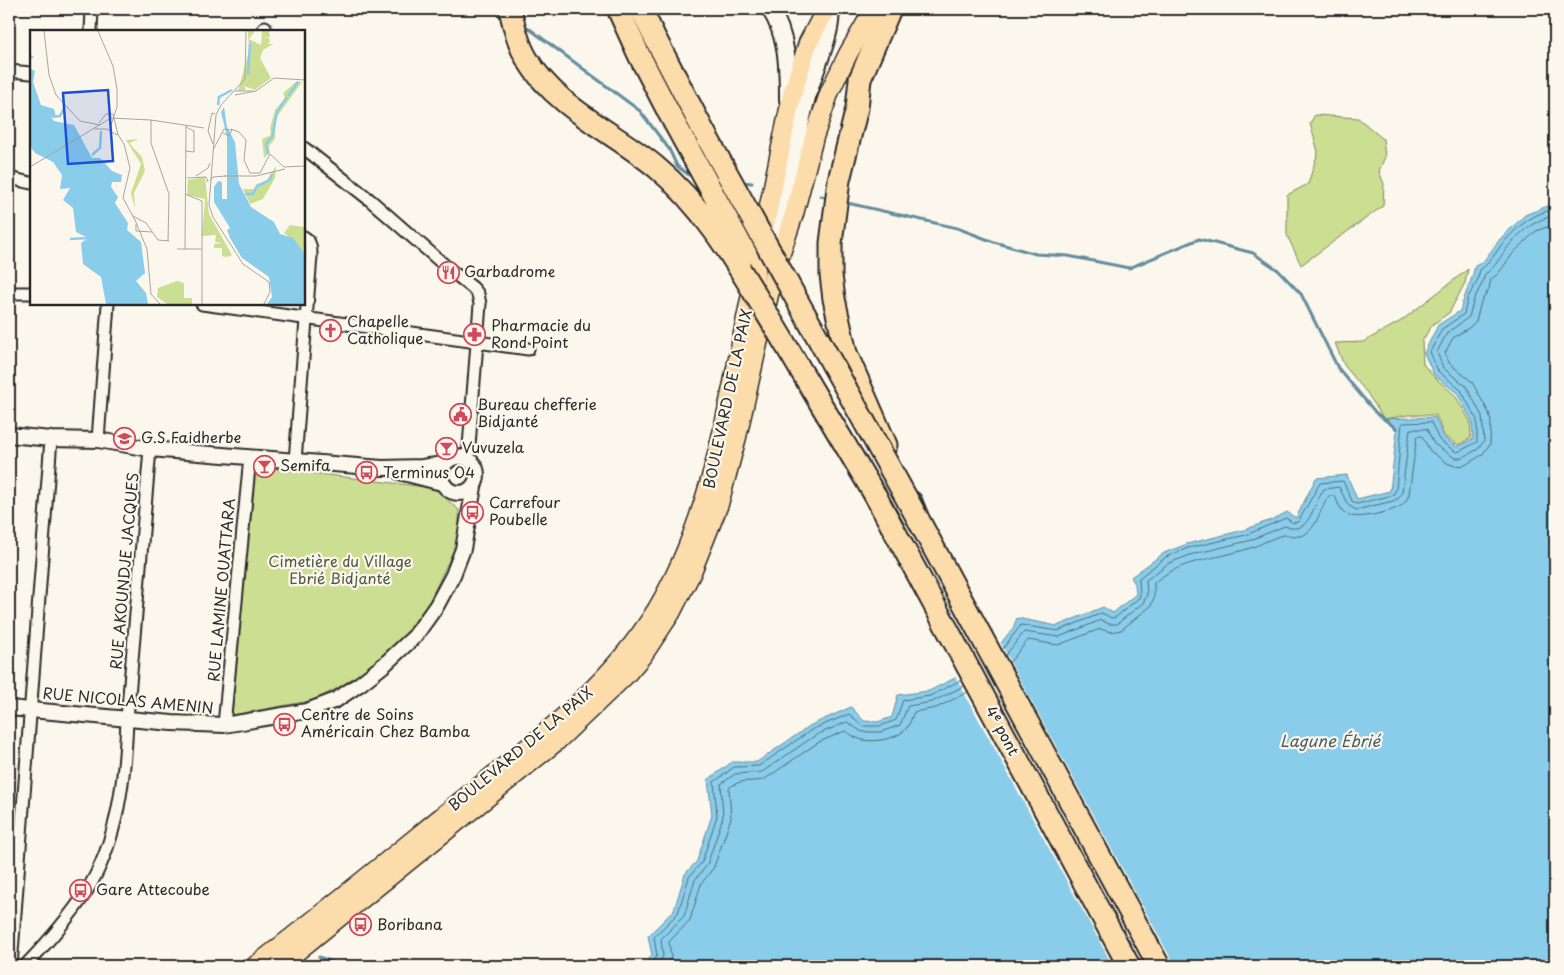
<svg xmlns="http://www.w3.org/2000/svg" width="1564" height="975" font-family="'Playpen Sans',sans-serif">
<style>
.green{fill:#cbde92;stroke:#7b845e}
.water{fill:#8acdeb;stroke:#648c9e}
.pier{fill:#fbf7ec}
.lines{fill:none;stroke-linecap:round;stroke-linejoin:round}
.shore{stroke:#516c78;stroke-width:1}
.stream{stroke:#648c9e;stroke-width:3}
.minor-casing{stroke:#2b2b2b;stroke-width:15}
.tertiary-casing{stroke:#2b2b2b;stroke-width:18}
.secondary-casing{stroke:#2b2b2b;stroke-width:20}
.primary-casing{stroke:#2b2b2b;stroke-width:21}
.motorway-casing{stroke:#2b2b2b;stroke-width:25}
.minor{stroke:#fbf7ec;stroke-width:11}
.tertiary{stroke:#fbf7ec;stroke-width:14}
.secondary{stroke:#fbf7ec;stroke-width:16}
.primary{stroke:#fddcac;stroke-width:18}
.motorway{stroke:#fddcac;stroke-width:21}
.motorway-bridge-casing{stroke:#2b2b2b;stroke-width:25;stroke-linecap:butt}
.motorway-bridge{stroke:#fddcac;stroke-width:21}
.labels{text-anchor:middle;stroke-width:4.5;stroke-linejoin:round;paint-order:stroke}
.poi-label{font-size:15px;fill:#2b2b2b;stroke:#fbf7ec;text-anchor:start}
.street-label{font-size:15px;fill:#2b2b2b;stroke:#fbf7ec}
.park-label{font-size:15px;fill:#535845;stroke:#fbf7ec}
.water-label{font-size:16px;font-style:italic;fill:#485c65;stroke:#fbf7ec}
.inset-river{fill:none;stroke:#8acdeb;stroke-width:2.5}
.inset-road{fill:none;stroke:#a8a59f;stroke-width:1}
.view{fill:#1d4ed8;fill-opacity:0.15;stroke:#1d4ed8;stroke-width:2.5}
.inset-edge{fill:none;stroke:#2b2b2b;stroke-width:2.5}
</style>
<rect width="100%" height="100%" fill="#fbf7ec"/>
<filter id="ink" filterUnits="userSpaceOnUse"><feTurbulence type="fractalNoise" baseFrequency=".02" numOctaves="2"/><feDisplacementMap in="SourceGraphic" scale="10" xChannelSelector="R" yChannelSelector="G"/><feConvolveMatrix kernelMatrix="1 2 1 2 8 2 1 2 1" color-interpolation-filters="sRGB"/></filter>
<g filter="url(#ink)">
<path class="green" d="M1315,115L1358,118L1383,139L1385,157L1379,171L1384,184L1383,206L1301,265L1287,235V195L1308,184L1318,152L1310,123Z
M1468,269L1465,283L1449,313L1433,324L1422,341L1423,364L1434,377L1455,395L1470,421L1471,438L1458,445L1444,436L1436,415H1408L1384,419L1367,393L1344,365L1335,343L1363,342L1401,321Z
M255,466L434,488L459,510V539L422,617L382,664L315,700L232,715Z"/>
<path class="water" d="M1550,205H1555V966H642L652,955L648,936L674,910L685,874L697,861L712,815L708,780L732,762H757L811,725L851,707L864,721L878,722L892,717L898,695L929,691L955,678L997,648L1013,628L1017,618L1057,626L1103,607L1113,613L1136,594L1135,584L1131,577L1164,553L1187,544L1244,530L1276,518L1287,512L1296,518L1316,478L1347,475L1357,499L1390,491L1397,430L1384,419L1435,417L1443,437L1457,447L1473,439L1472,421L1457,393L1434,375L1424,353L1438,325L1460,311C1464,295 1472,282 1475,266L1483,262L1500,239L1525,215Z"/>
<path class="pier" d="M1000,641L1014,669L1175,966H1113L955,676L969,665L979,652L995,646Z"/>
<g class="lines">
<path class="shore" d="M1002,650L1021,625L1058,631L1102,613L1111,618L1116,617L1140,597L1139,578L1166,557L1188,548L1246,535L1286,518L1293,523L1298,522L1320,483L1343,481L1352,501L1357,504L1393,495L1396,490L1402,423L1431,422L1439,440L1456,452L1460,451L1477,442V420L1461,390L1438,371L1430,352L1442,329L1464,314L1468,297L1477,282L1480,270C1490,263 1495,253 1503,243C1516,228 1535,211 1555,210
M1005,656L1024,632L1059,637L1101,620L1109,624H1117L1143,603L1147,595L1146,580L1169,563L1190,555L1248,541L1285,526C1310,537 1312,505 1324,489L1339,487L1348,505L1356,510L1393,501L1399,498L1402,492L1410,429H1427L1434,444L1455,458H1462L1478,449L1484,441L1482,416L1466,386L1443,368L1437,352L1447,333L1469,317L1474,299L1482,284L1485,274C1495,268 1500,257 1507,248C1519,233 1536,218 1555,216
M1009,663L1028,640L1058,645L1100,629L1111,632L1121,630L1151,606L1154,598V583C1183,558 1216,560 1250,548C1258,546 1279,534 1286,535C1294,535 1300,539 1308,532C1318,524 1321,506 1329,496H1335C1338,503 1340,511 1348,515C1358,520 1390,512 1399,507C1405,504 1407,500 1409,494L1417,436H1422L1430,451L1447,463L1455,466L1465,465L1482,455L1490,444L1491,421L1489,413L1472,382L1449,363L1445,353L1453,338L1470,327L1476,321L1481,302L1489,289L1491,279L1498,274L1514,252L1536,231L1555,224
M649,966L657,956L654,937L678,913L689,877L702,862L717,816L714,782L734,767L759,766L813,729L849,714L863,726H880L896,720L903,700L930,696L961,680
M657,966L663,956L661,939L684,916L695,880L707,865L723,817L721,784L735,774L762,772L816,735L847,722L862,732H881L900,725L908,706L932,702L964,686
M667,966L671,957L669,942L690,920L701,884L714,867L731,818L729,788C743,777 751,784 765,779L819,742L845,731C850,733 853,737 859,739C871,743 895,740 905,730C910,725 911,718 914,712L936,708L968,692"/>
<path class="stream" d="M523,24L640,111L669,149L677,166L689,175L693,176
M741,182L752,183
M821,196L830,198
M843,202L957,228L994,242L1036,254L1068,256L1129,268L1199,239L1253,253L1278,270L1301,294L1338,368L1376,413L1397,429
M319,957L342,966"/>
<defs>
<path id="minor" d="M91,31L92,9
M263,31L265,27
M9,71L31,73
M304,148L370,200L449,269L473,288L478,294L480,304L468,459
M9,178L31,183
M9,293H31
M202,304L528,349
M98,440L108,304
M295,461L311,256C311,249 311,241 304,237
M224,725L250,457
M11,966L51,439
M25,966C47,943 68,920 86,892C118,842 125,778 127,719L150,449"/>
<path id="tertiary" d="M9,435L51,439L98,440L150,449L382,468L422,467L444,464
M441 475a18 18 0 1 1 36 0a18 18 0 1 1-36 0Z
M399,472L442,483
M9,708L172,723L224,725L307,711L336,700L361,683L385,664L415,636L437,605L453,575L463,549L474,487"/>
<path id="secondary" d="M770,9C788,36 788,69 788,100
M774,262C777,229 784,200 791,168C796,144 801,120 807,97C813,73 834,31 830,9"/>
<path id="primary" d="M255,966C325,912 393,856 461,801C532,744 609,688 657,609C707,524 724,428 743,333C759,253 775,174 792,95L808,43L826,9
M279,966L557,741L626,675L643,655L671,613L691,574L719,504L737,437L773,277L794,214L814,137L830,91L848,54L874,9"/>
<path id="motorway" d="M886,445L846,353L834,299L831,275V243L839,180L857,108L860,79L890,9
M875,495L1129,966
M911,502L918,519L1159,966"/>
</defs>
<use href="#minor" class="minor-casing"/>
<use href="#tertiary" class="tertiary-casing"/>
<use href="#secondary" class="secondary-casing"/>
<use href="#primary" class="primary-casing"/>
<use href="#motorway" class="motorway-casing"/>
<use href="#minor" class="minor"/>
<use href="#tertiary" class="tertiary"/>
<use href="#secondary" class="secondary"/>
<use href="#primary" class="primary"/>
<use href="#motorway" class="motorway"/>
<defs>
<path id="motorway-bridge" d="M510,9C514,26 518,44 527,59C556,108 614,132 656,167C708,210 740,270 775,327C808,383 842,439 875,495
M618,9L639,55L669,113L746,254
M641,9L654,36L703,130L918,519"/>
</defs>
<use href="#motorway-bridge" class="motorway-bridge-casing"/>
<use href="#motorway-bridge" class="motorway-bridge"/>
</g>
</g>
<defs>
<symbol id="restaurant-ring" viewBox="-11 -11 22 22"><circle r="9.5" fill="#fbf7ec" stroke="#d1495b" stroke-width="1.5"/><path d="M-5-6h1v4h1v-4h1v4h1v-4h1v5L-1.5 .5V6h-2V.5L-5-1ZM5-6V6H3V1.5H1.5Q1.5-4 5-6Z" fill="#d1495b"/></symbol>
<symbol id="church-ring" viewBox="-11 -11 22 22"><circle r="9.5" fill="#fbf7ec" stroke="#d1495b" stroke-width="1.5"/><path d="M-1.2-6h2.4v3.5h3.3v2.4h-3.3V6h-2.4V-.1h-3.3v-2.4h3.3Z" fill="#d1495b"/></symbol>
<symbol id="pharmacy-ring" viewBox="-11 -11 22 22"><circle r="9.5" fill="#fbf7ec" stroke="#d1495b" stroke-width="1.5"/><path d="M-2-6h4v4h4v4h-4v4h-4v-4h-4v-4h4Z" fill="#d1495b"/></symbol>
<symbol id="civic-ring" viewBox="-11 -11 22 22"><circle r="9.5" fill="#fbf7ec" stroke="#d1495b" stroke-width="1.5"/><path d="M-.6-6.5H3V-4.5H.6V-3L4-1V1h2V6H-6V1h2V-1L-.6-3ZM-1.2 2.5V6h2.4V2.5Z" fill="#d1495b"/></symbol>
<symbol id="school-ring" viewBox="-11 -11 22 22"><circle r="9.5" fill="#fbf7ec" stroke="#d1495b" stroke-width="1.5"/><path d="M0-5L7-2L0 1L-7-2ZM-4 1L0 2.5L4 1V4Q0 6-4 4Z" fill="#d1495b"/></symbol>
<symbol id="bar-ring" viewBox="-11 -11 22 22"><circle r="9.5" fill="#fbf7ec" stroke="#d1495b" stroke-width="1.5"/><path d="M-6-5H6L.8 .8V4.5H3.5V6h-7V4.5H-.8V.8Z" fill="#d1495b"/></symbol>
<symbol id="bus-ring" viewBox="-11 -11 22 22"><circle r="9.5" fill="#fbf7ec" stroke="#d1495b" stroke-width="1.5"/><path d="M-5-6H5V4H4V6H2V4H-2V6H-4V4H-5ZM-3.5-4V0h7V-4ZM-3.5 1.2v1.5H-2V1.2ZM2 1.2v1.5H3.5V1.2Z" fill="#d1495b"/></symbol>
</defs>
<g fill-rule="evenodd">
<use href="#restaurant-ring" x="436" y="260" width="25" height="25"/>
<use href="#church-ring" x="318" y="318" width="25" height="25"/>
<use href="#pharmacy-ring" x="462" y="322" width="25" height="25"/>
<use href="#civic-ring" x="448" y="402" width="25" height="25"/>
<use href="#school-ring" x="112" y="426" width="25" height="25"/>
<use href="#bar-ring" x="434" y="436" width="25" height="25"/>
<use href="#bar-ring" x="252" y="454" width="25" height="25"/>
<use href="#bus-ring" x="354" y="460" width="25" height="25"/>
<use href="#bus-ring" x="460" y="500" width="25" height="25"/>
<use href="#bus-ring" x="272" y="712" width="25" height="25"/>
<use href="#bus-ring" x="68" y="878" width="25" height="25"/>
<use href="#bus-ring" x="348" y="912" width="25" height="25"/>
</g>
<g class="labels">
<g class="poi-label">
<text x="464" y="277">Garbadrome</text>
<text x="347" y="327">Chapelle<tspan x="347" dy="17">Catholique</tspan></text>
<text x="491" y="331">Pharmacie du<tspan x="491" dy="17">Rond Point</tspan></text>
<text x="477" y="410">Bureau chefferie<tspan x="477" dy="17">Bidjanté</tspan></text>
<text x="141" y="443">G.S Faidherbe</text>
<text x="462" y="453">Vuvuzela</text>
<text x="280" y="471">Semifa</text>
<text x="383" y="478">Terminus 04</text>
<text x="489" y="508">Carrefour<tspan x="489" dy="17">Poubelle</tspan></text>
<text x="301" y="720">Centre de Soins<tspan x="301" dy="17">Américain Chez Bamba</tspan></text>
<text x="96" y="895">Gare Attecoube</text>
<text x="377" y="930">Boribana</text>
</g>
<g class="street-label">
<text transform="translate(728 399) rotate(-78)" y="5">BOULEVARD DE LA PAIX</text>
<text transform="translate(125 571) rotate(-85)" y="5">RUE AKOUNDJE JACQUES</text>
<text transform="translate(222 590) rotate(-85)" y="5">RUE LAMINE OUATTARA</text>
<text transform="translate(128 701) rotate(5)" y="5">RUE NICOLAS AMENIN</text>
<text transform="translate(1002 731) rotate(62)" y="5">4ᵉ pont</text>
<text transform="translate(521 749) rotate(-40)" y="5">BOULEVARD DE LA PAIX</text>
</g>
<g class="park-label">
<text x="340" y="567">Cimetière du Village<tspan x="340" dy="17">Ebrié Bidjanté</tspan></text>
</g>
<g class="water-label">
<text x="1330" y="747">Lagune Ébrié</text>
</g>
</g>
<g transform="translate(30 30)">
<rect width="275" height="275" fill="#fbf7ec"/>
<path d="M218,1H225L219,9L231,15L232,1H239L240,7L232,8H239L240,12L237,14H243L233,20L230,28L241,48L225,60L214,56L216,60L208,61L219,21ZM267,51L272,52L246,88L245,109L239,116L240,123L234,128L232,109L241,105L240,98L245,80L255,68L253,63ZM109,109L99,113L112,127L115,141L104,163L105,179L101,163L111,134L96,110ZM246,136L245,148L233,169L220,174L213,159H224L227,154L236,151ZM175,147L179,184L202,225L197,227L192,226V218H184V214L193,213L185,212L186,205L172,206L175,169L157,165L158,150ZM260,195L275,197V227L271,228L273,225L268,215L254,203ZM147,251L154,253V268H162V274H137L127,267L128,258Z" fill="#cbde92"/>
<path d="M0,24L4,27L0,30L1,39L5,41L3,52L11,75L24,79L26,87H21L24,91L44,95L62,128H70L82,141L92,145L91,152H82L81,157L88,167L85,173L98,193L97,200L111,212L115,243L106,251L116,263L118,274H76L71,247L53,234L51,213L58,208L46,202L43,178L33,170L40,158L30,159L32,145L23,132L5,123L0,116ZM194,77L197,97L205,112L209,154L221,177L244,192L250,204L263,208L274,223L275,274H237L242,267L239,247L212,228L200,208L197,200L200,198L184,172V157L188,151L192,152V169H197V107L191,82Z" fill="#8acdeb"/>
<path class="inset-river" d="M218,45L220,14M258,66L268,52M188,75L189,67L202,60M22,87L30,86L34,78M238,124L236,114L242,107L247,82L257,67M62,125L70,118L71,101M215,164H223L227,156L240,150L242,144M40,209L59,208"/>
<path class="inset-road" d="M14,1L19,45L26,65L50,91L70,95M68,1L83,36L87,59V77L80,98M216,1L215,49L191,75L186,85L179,175L183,187L213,234L239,252L240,262L234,274M205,61H223M205,65L226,61L244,48L275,50M69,93L76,84H83L88,105M65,99H77L87,105M201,99L209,102L216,110L214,130L220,143H230L240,124L254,137L275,136M87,103L94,114L100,138L93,168L105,190L117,219L121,264L130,274M183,114L178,101L182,83L185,84M183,120L194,99L202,100L199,106L193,103M155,121L164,122V101L156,97M0,137L81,88L121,90M166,146L178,138L180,133M194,146H226L255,139M157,148L176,147L178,152M180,151L183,147L196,146M155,164L172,171V274M103,186L116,193L128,210L139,211M106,194V201L122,202M138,211L139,164L121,113V90L174,98M147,219H171M155,219L156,95"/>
<path class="view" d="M78,60L83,131L38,134L33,63Z"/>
<rect width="275" height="275" class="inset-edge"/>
</g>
<rect width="1564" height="975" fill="none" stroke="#fbf7ec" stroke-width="30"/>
<rect x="15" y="15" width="1534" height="945" fill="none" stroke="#2b2b2b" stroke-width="2" filter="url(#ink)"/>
</svg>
